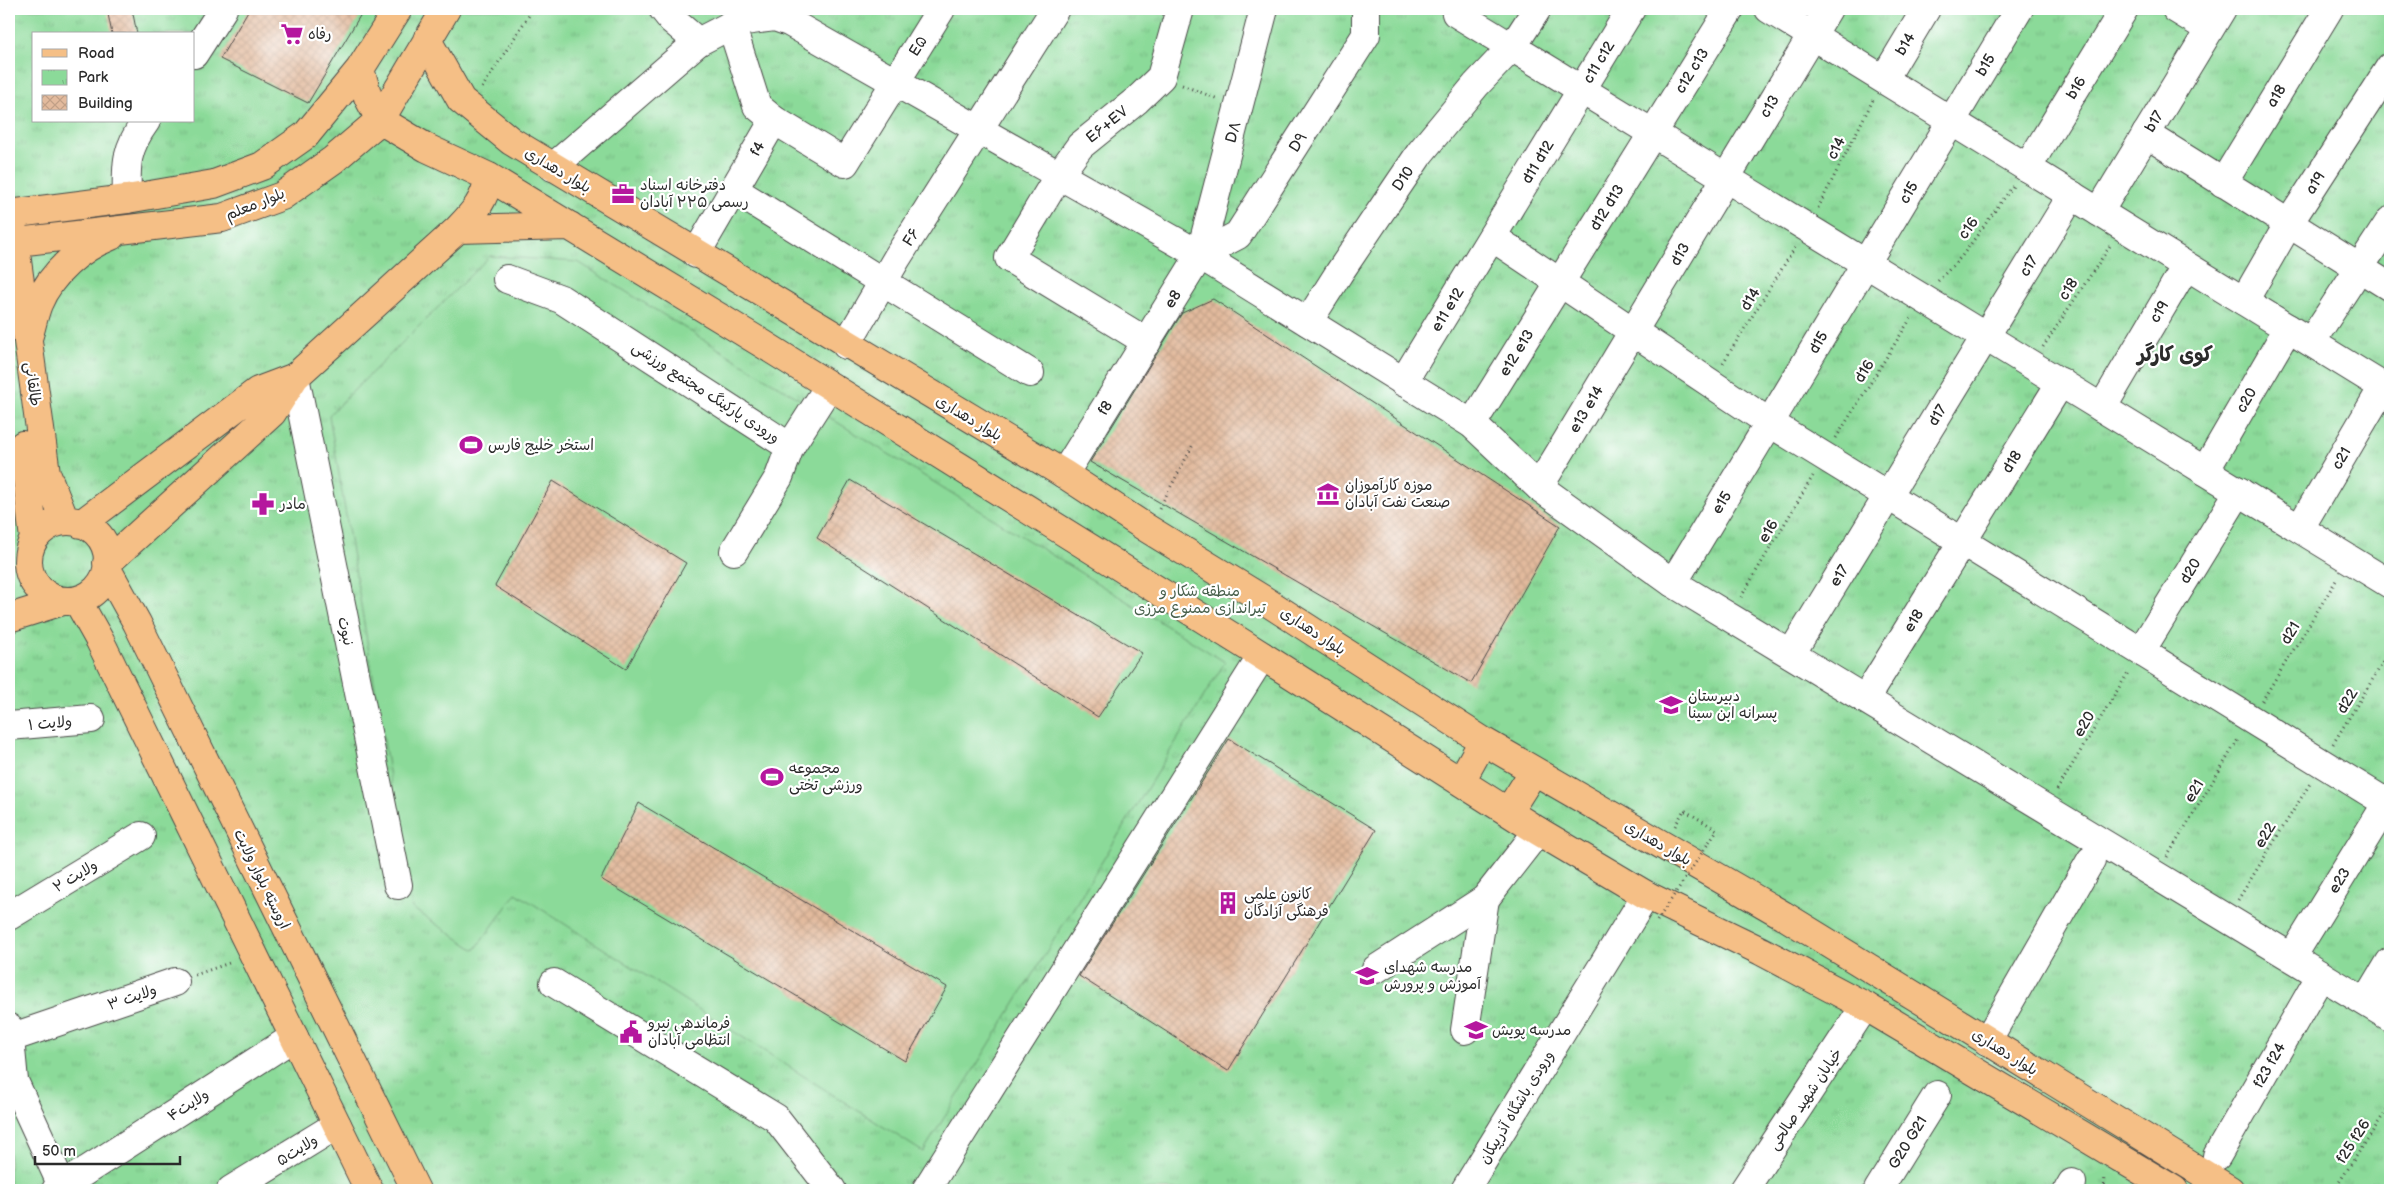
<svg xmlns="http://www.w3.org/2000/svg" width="2399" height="1199" font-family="'Balsamiq Sans','Playpen Sans Arabic',sans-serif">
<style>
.park{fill:url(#park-tufts);stroke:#5b8262;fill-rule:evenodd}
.pitch{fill:#8bda99;stroke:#5b8262}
.building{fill:url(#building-cross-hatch)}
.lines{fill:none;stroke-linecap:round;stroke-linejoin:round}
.minor-casing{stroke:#494846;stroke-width:30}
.major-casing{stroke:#494846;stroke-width:30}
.path{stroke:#494846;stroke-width:3;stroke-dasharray:1 4;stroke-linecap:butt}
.minor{stroke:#fff;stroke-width:28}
.major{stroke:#f5bf86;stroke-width:28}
.path-bridge{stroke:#494846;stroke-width:3;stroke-dasharray:1 4;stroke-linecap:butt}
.labels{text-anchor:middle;stroke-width:4.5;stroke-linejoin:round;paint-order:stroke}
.poi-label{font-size:15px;fill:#2b2b2b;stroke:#fff;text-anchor:start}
.street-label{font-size:15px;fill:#2b2b2b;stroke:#fff}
.park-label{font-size:15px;fill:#48604c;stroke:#fff}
.district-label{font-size:20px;font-weight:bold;fill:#2b2b2b;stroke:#fff}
</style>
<defs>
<pattern id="park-tufts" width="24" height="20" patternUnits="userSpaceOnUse" patternTransform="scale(1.25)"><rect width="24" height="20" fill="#8bda99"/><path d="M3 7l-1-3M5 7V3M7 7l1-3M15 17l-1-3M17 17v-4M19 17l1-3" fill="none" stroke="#78bb84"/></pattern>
<pattern id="building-cross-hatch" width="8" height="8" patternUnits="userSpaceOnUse" patternTransform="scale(1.25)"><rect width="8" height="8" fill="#e2ba9d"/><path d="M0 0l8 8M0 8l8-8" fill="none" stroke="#c2a087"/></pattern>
</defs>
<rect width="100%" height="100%" fill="#fff"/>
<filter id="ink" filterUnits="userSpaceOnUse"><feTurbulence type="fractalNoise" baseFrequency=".02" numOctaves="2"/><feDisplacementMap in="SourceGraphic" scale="10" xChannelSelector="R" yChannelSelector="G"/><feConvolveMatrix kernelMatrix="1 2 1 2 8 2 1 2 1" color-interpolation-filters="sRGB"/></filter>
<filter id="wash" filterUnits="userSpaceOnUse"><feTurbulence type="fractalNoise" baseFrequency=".0096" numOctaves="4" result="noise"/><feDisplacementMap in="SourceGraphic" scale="20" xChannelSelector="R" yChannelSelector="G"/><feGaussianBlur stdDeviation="1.12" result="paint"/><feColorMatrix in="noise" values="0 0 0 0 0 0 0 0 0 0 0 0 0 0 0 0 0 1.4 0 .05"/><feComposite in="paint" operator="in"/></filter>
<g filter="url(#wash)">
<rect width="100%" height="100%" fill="#f4eedc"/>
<path class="park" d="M9,9H2390V1190H9ZM34,34H194V121H34Z"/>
<path class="pitch" d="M490,256L578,262L1225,662L923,1152L516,893L475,950L412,908L329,415Z"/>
<g id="blocks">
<path class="building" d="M107,9H132L137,34H112Z
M249,9H364L308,103L220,59Z
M1213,299L1560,526L1471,683L1090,462L1182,313Z
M850,480L1142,653L1098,717L817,538Z
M553,481L686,563L626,669L495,586Z
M1229,739L1376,830L1228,1071L1079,976Z
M639,803L947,987L905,1061L601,879Z"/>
</g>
</g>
<g filter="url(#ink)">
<use href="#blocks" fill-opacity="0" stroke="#494846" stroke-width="1"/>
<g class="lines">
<defs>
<g id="minor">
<path d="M663,9L671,19L698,42"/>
<path d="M1455,9L1456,13L2390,584"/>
<path d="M1769,9L2390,391"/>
<path d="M2176,9L2209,29"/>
<path d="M731,24L757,106L774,120L845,163L941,9"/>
<path d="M194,54L223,9"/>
<path id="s1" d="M1884,79L1926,9"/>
<path d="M2146,134L2390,287"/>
<path d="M553,167L698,42L737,22L775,17L789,22L1200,255L1472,424L1539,487L1673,583L2390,1017"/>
<path id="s2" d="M2027,168L2124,9"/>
<path id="s3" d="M2223,183L2329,9"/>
<path d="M734,190L1030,373"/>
<path d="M127,199C126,165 125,150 146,121"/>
<path id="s4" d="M2099,212L2222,9"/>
<path d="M1492,237L1770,423L2390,805"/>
<path id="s5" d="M696,254L774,120"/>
<path d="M1200,255L1238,235L1366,35V9"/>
<path d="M507,279L561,299L790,447L829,386"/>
<path id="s6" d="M2244,301L2289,223L2390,67"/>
<path id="s7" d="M1308,322L1339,273L1420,153L1476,85L1513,46L1537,9"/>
<path d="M1147,342L1009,258L1059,175L1080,146L1137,100L1161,77L1180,9"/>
<path d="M2311,342L2390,221"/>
<path d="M846,345L897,258L1055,9"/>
<path d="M295,377L398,885"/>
<path id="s8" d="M1403,382L1631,9"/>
<path id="s9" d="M2102,408L2186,266"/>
<path id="s10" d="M1472,424L1730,9"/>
<path id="s11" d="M2205,471L2288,328"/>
<path id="s12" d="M1064,474L1200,255L1264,9"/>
<path id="s13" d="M1539,487L1828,9"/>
<path id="s14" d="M2300,528L2383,387"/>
<path d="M734,551L779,477L790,447"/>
<path id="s15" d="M1673,583L2019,9"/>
<path id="s16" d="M2141,651L2239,491"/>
<path id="s17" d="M1791,654L2072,195"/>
<path id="s18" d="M1865,699L2061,382"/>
<path d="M9,726L91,719"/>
<path d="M9,916L141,836"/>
<path id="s19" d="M2292,957L2390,798"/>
<path d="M1376,969L1485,899L1538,831"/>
<path d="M554,983L776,1118L832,1190"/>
<path d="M2366,1002L2390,962"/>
<path d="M9,1028L14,1081L64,1190"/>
<path d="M1465,1030L1485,899"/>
<path d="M10,1038L175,982"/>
<path d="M1987,1041L2091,860"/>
<path id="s20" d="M2217,1156L2321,975"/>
<path d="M56,1190L294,1037"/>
<path d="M231,1190L337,1125"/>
<path d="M926,1190L1262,656"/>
<path d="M1465,1190L1646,895"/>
<path d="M1744,1190L1865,1006"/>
<path id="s21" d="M1878,1190L1937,1095"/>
<path d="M2068,1190L2072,1183"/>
</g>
<path id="major" d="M427,40L461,100L511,141L1064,474L1148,529L1264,600L1483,741L1783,915L2230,1190
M360,69L368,97L380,120
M380,120L427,148L489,177L763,344L1242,643L1538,831L1646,895L1761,951L1865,1006L2174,1190
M9,214L127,199L214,184L262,166L306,135L360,69L398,9
M12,224L46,473L65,521
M458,229L570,226
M9,243L222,218L282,196L333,160L380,120L446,9
M29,335C32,325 34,314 38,304C51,273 80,248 111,236
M23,445L34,539
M28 561a40 40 0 1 1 80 0a40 40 0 1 1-80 0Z
M81,524L258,391L295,377
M107,563L272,413L295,377L458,229C475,211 484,202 489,177
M107,569L137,623L416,1190
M77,600L100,641L369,1190
M9,618L63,601
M1461,781L1483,741
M1508,812L1534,771"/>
</defs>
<use href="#minor" class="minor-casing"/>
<use href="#major" class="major-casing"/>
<path class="path" d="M1182,85L1218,99
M482,88L533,9
M1818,208L1873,100
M1938,281L1962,256L2013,186
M2043,347L2110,246
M1723,363L1796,246
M1836,438L1911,318
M1159,509L1194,443
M1741,597L1813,476
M2262,701L2337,579
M2333,744L2390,651
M2057,790L2129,671
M1675,826L1684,810L1717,830
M2167,857L2239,738
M2238,900L2311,782
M195,975L232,962
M2104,1190L2105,1176
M2334,1190L2390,1105"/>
<use href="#minor" class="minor"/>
<use href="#major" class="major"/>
<path class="path-bridge" d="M1657,921L1717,830"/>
</g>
</g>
<defs>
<symbol id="supermarket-bare" viewBox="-9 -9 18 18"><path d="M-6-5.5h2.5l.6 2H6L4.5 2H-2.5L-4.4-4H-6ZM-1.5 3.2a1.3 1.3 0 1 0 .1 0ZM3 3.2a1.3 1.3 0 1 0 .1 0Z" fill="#b5179e" stroke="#fff" stroke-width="2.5" paint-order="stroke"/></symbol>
<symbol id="office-bare" viewBox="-9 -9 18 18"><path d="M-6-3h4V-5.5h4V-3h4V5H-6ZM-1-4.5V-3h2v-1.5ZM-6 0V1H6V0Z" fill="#b5179e" stroke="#fff" stroke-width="2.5" paint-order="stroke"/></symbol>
<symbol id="stadium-bare" viewBox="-9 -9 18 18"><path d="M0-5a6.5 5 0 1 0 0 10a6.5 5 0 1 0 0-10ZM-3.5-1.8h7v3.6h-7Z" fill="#b5179e" stroke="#fff" stroke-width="2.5" paint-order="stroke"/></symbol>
<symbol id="museum-bare" viewBox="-9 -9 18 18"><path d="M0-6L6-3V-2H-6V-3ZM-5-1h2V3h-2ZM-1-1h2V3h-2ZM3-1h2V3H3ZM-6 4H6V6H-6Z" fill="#b5179e" stroke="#fff" stroke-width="2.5" paint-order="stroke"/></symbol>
<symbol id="pharmacy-bare" viewBox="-9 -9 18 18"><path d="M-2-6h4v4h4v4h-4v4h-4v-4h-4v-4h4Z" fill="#b5179e" stroke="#fff" stroke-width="2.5" paint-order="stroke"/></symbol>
<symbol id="school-bare" viewBox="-9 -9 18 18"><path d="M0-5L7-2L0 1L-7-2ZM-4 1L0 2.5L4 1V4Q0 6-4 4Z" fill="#b5179e" stroke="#fff" stroke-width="2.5" paint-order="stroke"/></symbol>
<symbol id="building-bare" viewBox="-9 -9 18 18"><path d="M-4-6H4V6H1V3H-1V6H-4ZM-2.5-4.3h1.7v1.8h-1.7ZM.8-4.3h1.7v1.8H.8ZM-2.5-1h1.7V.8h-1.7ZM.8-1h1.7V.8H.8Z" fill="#b5179e" stroke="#fff" stroke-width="2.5" paint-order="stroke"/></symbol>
<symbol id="civic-bare" viewBox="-9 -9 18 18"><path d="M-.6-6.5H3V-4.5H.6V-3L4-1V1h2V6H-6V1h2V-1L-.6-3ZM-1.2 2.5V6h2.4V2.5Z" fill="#b5179e" stroke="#fff" stroke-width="2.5" paint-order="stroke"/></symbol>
</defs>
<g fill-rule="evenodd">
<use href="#supermarket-bare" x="276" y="18" width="32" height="32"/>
<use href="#office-bare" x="607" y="178" width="32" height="32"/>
<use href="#stadium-bare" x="455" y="429" width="32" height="32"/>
<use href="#museum-bare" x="1312" y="478" width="32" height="32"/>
<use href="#pharmacy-bare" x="247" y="488" width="32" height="32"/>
<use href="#school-bare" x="1655" y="689" width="32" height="32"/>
<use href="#stadium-bare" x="756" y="761" width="32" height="32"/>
<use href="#building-bare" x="1212" y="887" width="32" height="32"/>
<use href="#school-bare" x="1351" y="960" width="32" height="32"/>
<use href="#school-bare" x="1460" y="1014" width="32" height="32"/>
<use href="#civic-bare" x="615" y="1016" width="32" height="32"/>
</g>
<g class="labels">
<g class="poi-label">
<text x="308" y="39">رفاه</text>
<text x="640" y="190">دفترخانه اسناد<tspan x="640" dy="17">رسمی ۲۲۵ آبادان</tspan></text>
<text x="488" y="450">استخر خلیج فارس</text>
<text x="1345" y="490">موزه کارآموزان<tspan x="1345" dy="17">صنعت نفت آبادان</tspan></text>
<text x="280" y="509">مادر</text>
<text x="1688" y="701">دبیرستان<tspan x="1688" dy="17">پسرانه ابن سینا</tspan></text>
<text x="789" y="773">مجموعه<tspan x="789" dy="17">ورزشی تختی</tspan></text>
<text x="1244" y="899">کانون علمی<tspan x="1244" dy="17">فرهنگی آزادگان</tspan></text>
<text x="1384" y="972">مدرسه شهدای<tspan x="1384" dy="17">آموزش و پرورش</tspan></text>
<text x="648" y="1028">فرماندهی نیرو<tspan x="648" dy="17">انتظامی آبادان</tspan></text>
<text x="1492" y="1035">مدرسه پویش</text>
</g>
<g class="street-label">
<text dy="5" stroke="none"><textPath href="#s1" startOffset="41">b14</textPath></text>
<text transform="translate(918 46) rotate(-58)" y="5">E۵</text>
<text dy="5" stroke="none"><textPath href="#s8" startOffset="375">c11 c12</textPath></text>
<text dy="5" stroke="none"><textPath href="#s15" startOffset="605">b15</textPath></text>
<text dy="5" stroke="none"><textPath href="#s10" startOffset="416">c12 c13</textPath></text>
<text dy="5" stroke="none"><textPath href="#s2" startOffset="94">b16</textPath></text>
<text dy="5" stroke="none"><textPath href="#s3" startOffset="102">a18</textPath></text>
<text dy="5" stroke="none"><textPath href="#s13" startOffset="445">c13</textPath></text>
<text dy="5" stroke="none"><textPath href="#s4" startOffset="106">b17</textPath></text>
<text transform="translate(1107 124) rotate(-39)" y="5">E۶+E۷</text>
<text transform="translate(1233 132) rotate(-75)" y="5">D۸</text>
<text transform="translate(1298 142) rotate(-57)" y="5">D۹</text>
<text dy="5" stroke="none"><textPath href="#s5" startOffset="122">f4</textPath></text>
<text transform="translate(1836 148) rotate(-63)" y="5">c14</text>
<text dy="5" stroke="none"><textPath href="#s8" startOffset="258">d11 d12</textPath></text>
<text transform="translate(558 170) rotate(31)" y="5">بلوار دهداری</text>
<text dy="5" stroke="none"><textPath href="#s7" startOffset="172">D10</textPath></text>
<text dy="5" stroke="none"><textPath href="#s6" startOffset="138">a19</textPath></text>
<text dy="5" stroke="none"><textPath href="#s15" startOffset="456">c15</textPath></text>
<text transform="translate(255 204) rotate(-22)" y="5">بلوار معلم</text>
<text dy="5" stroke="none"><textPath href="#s10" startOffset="255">d12 d13</textPath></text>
<text transform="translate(1968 228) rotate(-54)" y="5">c16</text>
<text transform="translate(911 237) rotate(-58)" y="5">F۶</text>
<text dy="5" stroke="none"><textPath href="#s13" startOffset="272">d13</textPath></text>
<text dy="5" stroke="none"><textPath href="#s17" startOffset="455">c17</textPath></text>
<text transform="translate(2068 289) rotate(-57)" y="5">c18</text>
<text dy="5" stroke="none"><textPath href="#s12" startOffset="206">e8</textPath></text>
<text transform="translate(1750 299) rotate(-58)" y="5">d14</text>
<text dy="5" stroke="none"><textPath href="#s8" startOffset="85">e11 e12</textPath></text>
<text dy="5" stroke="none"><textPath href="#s9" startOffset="112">c19</textPath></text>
<text dy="5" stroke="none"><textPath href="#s15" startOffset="281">d15</textPath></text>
<text dy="5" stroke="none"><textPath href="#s10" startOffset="84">e12 e13</textPath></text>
<text transform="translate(1864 371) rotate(-58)" y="5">d16</text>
<text transform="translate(33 384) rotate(82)" y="5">طالقانی</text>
<text transform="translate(706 392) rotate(33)" y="5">ورودی پارکینگ مجتمع ورزشی</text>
<text dy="5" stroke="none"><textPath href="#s11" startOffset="82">c20</textPath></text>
<text dy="5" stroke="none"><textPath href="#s12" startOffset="78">f8</textPath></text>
<text dy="5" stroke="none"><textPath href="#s13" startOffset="91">e13 e14</textPath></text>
<text dy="5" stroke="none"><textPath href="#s17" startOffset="280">d17</textPath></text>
<text transform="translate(969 418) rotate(31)" y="5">بلوار دهداری</text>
<text dy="5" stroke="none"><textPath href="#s14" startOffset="81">c21</textPath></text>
<text dy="5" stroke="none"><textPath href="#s18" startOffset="279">d18</textPath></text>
<text dy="5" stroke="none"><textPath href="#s15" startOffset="94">e15</textPath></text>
<text transform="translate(1768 531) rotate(-59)" y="5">e16</text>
<text dy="5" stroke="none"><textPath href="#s16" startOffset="94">d20</textPath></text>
<text dy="5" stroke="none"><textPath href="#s17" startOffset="92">e17</textPath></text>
<text dy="5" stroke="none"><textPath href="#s18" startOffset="92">e18</textPath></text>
<text transform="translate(346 631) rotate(78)" y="5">نبوت</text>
<text transform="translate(1313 631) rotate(33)" y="5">بلوار دهداری</text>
<text transform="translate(2290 633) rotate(-58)" y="5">d21</text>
<text transform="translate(2347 701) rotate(-59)" y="5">d22</text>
<text transform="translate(50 723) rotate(-5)" y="5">ولایت ۱</text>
<text transform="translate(2084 724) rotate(-59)" y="5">e20</text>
<text transform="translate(2194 791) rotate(-59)" y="5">e21</text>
<text transform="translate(2265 835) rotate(-59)" y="5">e22</text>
<text transform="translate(1658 843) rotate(30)" y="5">بلوار دهداری</text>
<text transform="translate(75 876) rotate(-31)" y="5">ولایت ۲</text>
<text transform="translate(262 879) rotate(64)" y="5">اروسیّه بلوار ولایت</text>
<text dy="5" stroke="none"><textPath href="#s19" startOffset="90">e23</textPath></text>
<text transform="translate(132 997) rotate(-19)" y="5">ولایت ۳</text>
<text transform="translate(2005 1052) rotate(32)" y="5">بلوار دهداری</text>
<text dy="5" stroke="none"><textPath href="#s20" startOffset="105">f23 f24</textPath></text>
<text transform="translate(1805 1099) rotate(-56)" y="5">خیابان شهید صالحی</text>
<text transform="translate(188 1105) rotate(-33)" y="5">ولایت۴</text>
<text transform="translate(1516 1107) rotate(-59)" y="5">ورودی باشگاه آذرپیکان</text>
<text transform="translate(2353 1141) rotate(-57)" y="5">f25 f26</text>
<text dy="5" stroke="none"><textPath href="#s21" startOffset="56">G20 G21</textPath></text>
<text transform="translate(297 1150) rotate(-32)" y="5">ولایت۵</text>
</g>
<g class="park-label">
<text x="1200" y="596">منطقه شکار و<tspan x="1200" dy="17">تیراندازی ممنوع مرزی</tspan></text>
</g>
<g class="district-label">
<text x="2175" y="361">کوی کارگر</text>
</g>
</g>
<rect width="2399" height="1199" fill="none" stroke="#fff" stroke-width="30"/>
<rect x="32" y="32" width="162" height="90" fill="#ffffff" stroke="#aaaaaa"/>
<rect x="42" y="49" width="25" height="8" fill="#f5bf86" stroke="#aaaaaa"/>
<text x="78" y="58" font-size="15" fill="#2b2b2b">Road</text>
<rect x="42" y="70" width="25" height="15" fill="url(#park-tufts)" stroke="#aaaaaa"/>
<text x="78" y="82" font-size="15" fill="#2b2b2b">Park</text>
<rect x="42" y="95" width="25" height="15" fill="url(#building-cross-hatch)" stroke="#aaaaaa"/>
<text x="78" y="108" font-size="15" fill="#2b2b2b">Building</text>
<path d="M35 1156v8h145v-8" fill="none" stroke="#2b2b2b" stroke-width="2.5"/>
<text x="42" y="1156" font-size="15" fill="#2b2b2b" stroke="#ffffff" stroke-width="4" paint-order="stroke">50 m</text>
</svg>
